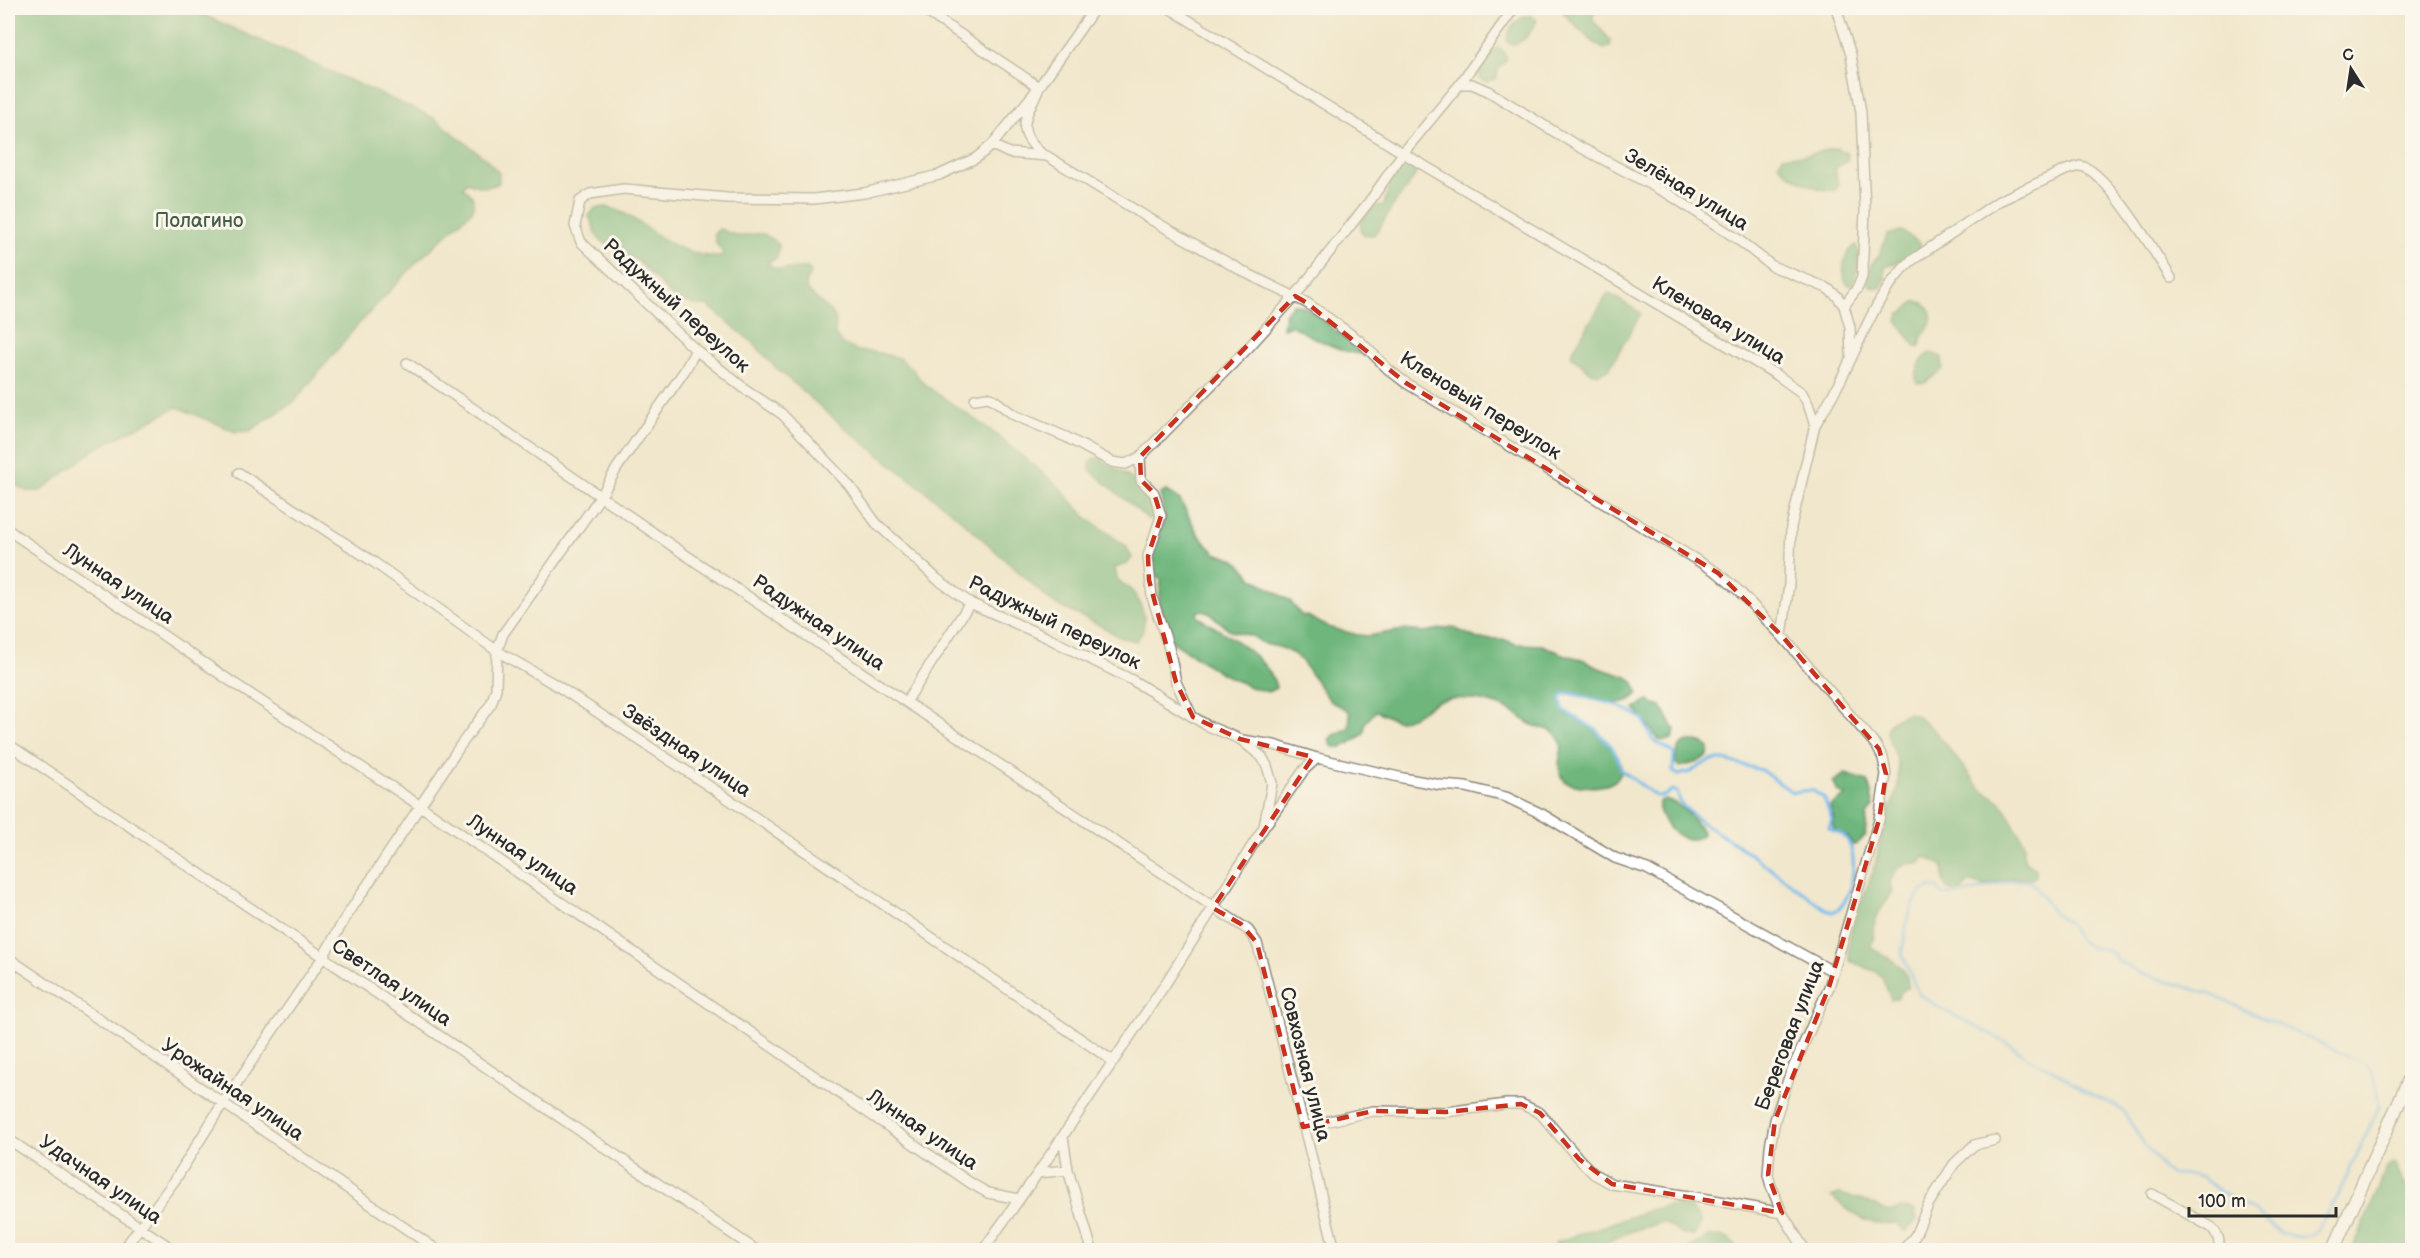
<svg xmlns="http://www.w3.org/2000/svg" width="2420" height="1258" font-family="'Balsamiq Sans',sans-serif">
<style>
.forest{fill:#6eb67b;stroke:#4c7053;stroke-width:1.5}
.lines{fill:none;stroke-linecap:round;stroke-linejoin:round}
.stream{stroke:#78bcee;stroke-width:3}
.minor-casing{stroke:#8e897c;stroke-width:12}
.tertiary-casing{stroke:#8e897c;stroke-width:15}
.minor{stroke:#fff;stroke-width:9}
.tertiary{stroke:#fff;stroke-width:12}
.marked{fill:none;stroke:#c8321e;stroke-width:4.5;stroke-dasharray:12 8;stroke-linejoin:round}
.labels{text-anchor:middle;stroke-width:6;stroke-linejoin:round;paint-order:stroke}
.street-label{font-size:20px;fill:#2b2b2b;stroke:#fbf7ec}
.park-label{font-size:20px;fill:#475e4a;stroke:#fbf7ec}
</style>
<rect width="100%" height="100%" fill="#fbf7ec"/>
<filter id="ink" filterUnits="userSpaceOnUse"><feTurbulence type="fractalNoise" baseFrequency=".0167" numOctaves="2"/><feDisplacementMap in="SourceGraphic" scale="12" xChannelSelector="R" yChannelSelector="G"/><feConvolveMatrix kernelMatrix="1 2 1 2 8 2 1 2 1" color-interpolation-filters="sRGB"/></filter>
<filter id="wash" filterUnits="userSpaceOnUse"><feTurbulence type="fractalNoise" baseFrequency=".008" numOctaves="4" result="noise"/><feDisplacementMap in="SourceGraphic" scale="24" xChannelSelector="R" yChannelSelector="G"/><feGaussianBlur stdDeviation="1.35" result="paint"/><feColorMatrix in="noise" values="0 0 0 0 0 0 0 0 0 0 0 0 0 0 0 0 0 1.4 0 .05"/><feComposite in="paint" operator="in"/></filter>
<g filter="url(#wash)">
<rect width="100%" height="100%" fill="#f1e7cc"/>
<path class="forest" d="M8,8H188L434,118L486,159L499,173V183C487,189 479,187 467,182L463,187L473,197V210L418,261L356,327L294,402L250,431L236,432L177,407L95,449L41,491H26L8,481Z
M1565,8H1603L1594,14L1592,19L1611,41L1610,47L1604,49C1593,44 1571,22 1563,12Z
M1524,16H1531L1537,20C1533,31 1523,45 1510,44L1507,42C1506,31 1515,22 1524,16Z
M1496,48H1501L1507,59L1498,69L1497,78L1486,82L1479,78L1480,65Z
M1837,148L1848,154L1847,161L1835,168L1838,184L1836,190C1820,193 1789,177 1778,164L1783,156L1804,155Z
M1406,162L1416,165L1418,170C1412,183 1403,192 1395,203C1387,213 1383,227 1373,235H1364L1361,231V221L1374,206L1384,205C1387,190 1393,172 1406,162Z
M607,207C621,210 632,218 644,226C666,243 692,257 721,257L723,253L716,243L714,234L719,229C726,231 736,237 743,236C762,233 762,230 779,245L777,258L767,262C780,277 791,265 808,268L811,273L807,279L806,289L833,314L836,321L835,335L842,344L858,351L875,352L899,358L912,369L925,385L992,431L1056,484L1087,518L1126,546L1132,558L1127,564L1115,568C1115,569 1117,577 1117,578C1119,582 1127,586 1131,590C1144,604 1150,627 1136,641L1119,637L1103,627L1053,603L957,516L846,429L775,367L753,343L707,305H696L675,299L637,260L625,257L598,238L589,216L595,208Z
M1901,231L1920,243L1921,249L1895,263L1885,266V280L1881,288L1872,287L1868,282L1870,265L1879,256L1887,235Z
M1856,245C1863,257 1857,271 1853,284L1848,285C1839,274 1844,252 1856,245Z
M1608,293L1641,313L1609,369L1597,374L1589,371L1580,362L1572,357L1571,353Z
M1917,301C1931,304 1935,317 1928,329C1928,330 1922,336 1922,337C1920,340 1921,344 1920,347L1917,348L1897,321L1899,314C1907,312 1909,304 1917,301Z
M1293,304C1314,307 1326,324 1342,336C1348,341 1356,343 1363,348V353C1352,358 1302,333 1291,325L1283,328L1285,314Z
M1931,353L1942,357L1943,369L1925,383H1917C1913,374 1921,357 1931,353Z
M1094,458H1099C1116,469 1163,493 1156,518L1149,520L1090,470V462Z
M1166,491L1180,500L1198,534L1215,553L1236,560L1253,578L1290,601L1301,615L1307,616L1328,627L1358,635L1368,636L1403,630L1424,632L1452,627L1478,639H1503L1516,644L1542,645L1565,655L1582,659L1599,668L1627,677L1634,683L1638,693C1623,713 1589,698 1569,693L1564,694L1561,698L1563,710L1566,713C1584,725 1595,726 1610,745C1644,786 1594,793 1565,782C1562,776 1559,771 1559,765C1559,755 1565,748 1559,738C1552,727 1541,729 1530,724C1524,720 1518,714 1511,711C1491,701 1461,695 1439,701C1424,706 1415,721 1397,720C1390,719 1383,713 1376,711L1365,723L1364,734L1343,747H1333L1329,740L1332,736L1349,728L1350,713L1346,709L1330,701L1301,660L1294,654L1279,647L1264,644L1252,636L1231,631L1209,613L1202,610L1197,612L1198,617C1221,631 1272,659 1276,688L1268,692L1250,687L1217,671L1173,642L1169,637L1159,603L1161,580L1154,573L1152,551L1165,517L1160,494Z
M1648,701L1661,706L1675,730L1672,739L1664,741L1658,739L1636,710L1635,708Z
M1908,713L1918,716L1934,730L1979,787L2002,803L2025,845L2023,853L2025,861L2036,869V876L2032,879L2012,878L1983,886L1969,881L1962,891C1942,895 1943,880 1944,866L1925,857L1919,864C1903,861 1896,868 1890,883L1893,891L1875,919L1873,941L1871,945L1872,948C1889,960 1908,963 1908,987L1901,992L1899,997L1891,1000L1882,977L1874,971L1850,961C1842,935 1867,893 1874,868C1879,852 1881,834 1886,818C1888,811 1892,804 1895,797C1899,786 1899,772 1897,760C1892,739 1872,725 1908,713Z
M1696,741L1704,743L1709,748L1708,755L1698,762L1680,767L1675,763C1677,747 1680,742 1696,741Z
M1845,774L1868,781L1874,807L1867,815L1865,836L1857,844L1853,845L1848,837L1835,830L1832,825L1834,820L1830,806L1846,795L1838,792L1833,782Z
M1665,799C1681,803 1696,820 1703,834C1685,851 1656,821 1659,802Z
M2392,1163L2396,1164L2403,1184L2412,1186V1250H2352C2362,1230 2369,1208 2379,1188C2383,1178 2383,1170 2392,1163Z
M1839,1194L1864,1200L1888,1212C1898,1210 1905,1205 1915,1211L1917,1221L1905,1232L1897,1223C1865,1227 1856,1215 1831,1197Z
M1677,1204C1690,1207 1697,1211 1701,1224L1694,1235H1683L1663,1222L1627,1233L1591,1250H1554L1556,1242L1653,1209Z
M1721,1236L1728,1239L1741,1250H1685L1709,1237Z"/>
<g class="lines">
<path class="stream" d="M1569,693L1614,704L1632,713L1643,719L1652,739L1674,753L1673,771L1678,775L1690,772L1710,760H1724L1761,770L1792,792L1812,790L1824,798L1832,820L1829,828C1834,832 1841,832 1845,837C1860,852 1854,906 1832,912L1824,908L1742,848L1701,822L1681,804L1677,792L1672,790L1664,796H1656L1621,770L1618,758L1611,746L1595,729L1563,710L1561,698L1564,694Z
M2018,880L2028,881L2036,887L2051,910L2069,924L2078,939L2091,947L2107,950L2114,955L2117,960L2141,973L2212,995L2366,1064L2372,1072L2376,1084L2379,1107L2340,1191L2317,1230L2311,1235L2300,1237L2282,1234L2254,1211L2220,1192L2203,1178L2193,1175L2172,1174L2165,1170L2146,1147L2123,1111L2112,1104L2085,1091L2048,1067L2028,1058L2013,1046L1938,1007L1918,993L1902,953L1908,917L1917,897L1922,891L1933,887L1938,888L1941,894C1967,899 1992,882 2018,880Z"/>
</g>
</g>
<g filter="url(#ink)">
<g class="lines">
<defs>
<path id="minor" d="M921,8L1039,87C1026,119 1013,129 1043,155
M1169,8L1403,153L1777,375L1802,393L1808,404L1815,425L1791,527L1789,584L1782,636
M1836,8L1851,55L1861,112L1865,211L1862,277L1858,287L1844,306
M1460,84H1472L1488,91L1576,145L1670,195L1736,238L1772,266L1827,288L1837,296L1844,306L1850,327L1851,356
M992,145L1009,153L1047,156L1150,219L1246,273L1307,303L1360,341L1389,370L1406,383L1718,573L1739,591L1782,636L1876,745L1883,758L1886,774L1879,820L1829,987L1789,1077L1775,1120L1770,1147L1768,1175L1771,1186L1782,1213L1805,1250
M407,363L693,560L1248,930L1257,943L1263,965L1335,1250
M975,399L987,397L993,399L1014,415L1066,437L1112,462L1126,464L1140,457L1249,347L1295,296L1372,198L1403,153L1460,84L1514,8
M1815,425C1823,412 1831,398 1838,385C1861,342 1875,294 1911,261L1999,201L2066,170L2080,166C2105,168 2157,256 2171,278
M1140,457L1141,480L1154,493L1161,516L1148,556L1152,597L1169,648L1176,682L1191,714
M239,473L375,563L497,651L556,685L721,794L1113,1061
M8,530L226,678L422,807L972,1184L988,1193L1019,1199
M906,702L970,603
M1242,740L1274,745L1317,758
M8,744L756,1250
M1267,823L1304,770L1317,758L1403,778L1441,785L1466,787L1506,797L1542,814L1615,858L1647,869L1834,972
M8,958L223,1103L437,1250
M1303,1127L1373,1111L1446,1112L1506,1104H1521L1540,1113L1579,1159L1594,1174L1612,1184L1714,1200L1782,1213
M1063,1137L1068,1170L1092,1250
M8,1139L174,1250
M1038,1173L1068,1170
M2152,1194L2211,1227C2218,1234 2221,1241 2218,1250
M123,1250L175,1180L223,1103L323,957L344,920L460,746L491,704L496,689L497,651L503,634L601,496L617,468L685,370L696,350
M983,1250L1038,1173L1164,986L1264,827L1272,783L1267,766L1262,757L1240,739L1208,726L1132,680L1046,637L970,603L937,579L876,523L849,485L782,414L745,389L696,350L581,242L575,226L580,201L590,194L623,189L727,198L814,199L864,193L939,175L976,158L992,145L1039,87L1095,8
M1903,1250L1915,1236L1929,1203L1954,1164L1974,1145L1995,1140"/>
<path id="tertiary" d="M2333,1250L2412,1073"/>
</defs>
<use href="#minor" class="minor-casing"/>
<use href="#tertiary" class="tertiary-casing"/>
<use href="#minor" class="minor"/>
<use href="#tertiary" class="tertiary"/>
</g>
</g>
<path d="M0 0H2420V1258H0ZM1295,296L1307,303L1406,383L1718,573L1782,636L1879,749L1886,774L1879,820L1829,987L1775,1120L1768,1175L1782,1213L1612,1184L1579,1159L1540,1113L1521,1104L1446,1112L1373,1111L1303,1127L1257,943L1241,924L1213,908L1313,757L1240,739L1193,717L1176,682L1149,580L1148,556L1161,516L1154,493L1141,480L1140,457Z" fill="#f1e7cc" fill-opacity=".55" fill-rule="evenodd"/>
<path class="marked" d="M1295,296L1307,303L1406,383L1718,573L1782,636L1879,749L1886,774L1879,820L1829,987L1775,1120L1768,1175L1782,1213L1612,1184L1579,1159L1540,1113L1521,1104L1446,1112L1373,1111L1303,1127L1257,943L1241,924L1213,908L1313,757L1240,739L1193,717L1176,682L1149,580L1148,556L1161,516L1154,493L1141,480L1140,457Z"/>
<g class="labels">
<g class="street-label">
<text transform="translate(1687 189) rotate(31)" y="7">Зелёная улица</text>
<text transform="translate(677 305) rotate(42)" y="7">Радужный переулок</text>
<text transform="translate(1719 320) rotate(31)" y="7">Кленовая улица</text>
<text transform="translate(1481 405) rotate(32)" y="7">Кленовый переулок</text>
<text transform="translate(119 583) rotate(34)" y="7">Лунная улица</text>
<text transform="translate(819 622) rotate(34)" y="7">Радужная улица</text>
<text transform="translate(1055 622) rotate(26)" y="7">Радужный переулок</text>
<text transform="translate(687 750) rotate(34)" y="7">Звёздная улица</text>
<text transform="translate(523 854) rotate(34)" y="7">Лунная улица</text>
<text transform="translate(392 982) rotate(34)" y="7">Светлая улица</text>
<text transform="translate(1789 1035) rotate(-69)" y="7">Береговая улица</text>
<text transform="translate(1306 1064) rotate(76)" y="7">Совхозная улица</text>
<text transform="translate(233 1089) rotate(34)" y="7">Урожайная улица</text>
<text transform="translate(923 1129) rotate(34)" y="7">Лунная улица</text>
<text transform="translate(101 1179) rotate(34)" y="7">Удачная улица</text>
</g>
<g class="park-label">
<text x="199" y="227">Полагино</text>
</g>
</g>
<rect width="2420" height="1258" fill="none" stroke="#fbf7ec" stroke-width="30"/>
<g transform="translate(2351 69) rotate(348)" stroke="#fbf7ec" stroke-width="4.5" paint-order="stroke">
<path d="M0-4.5L10 22L0 15L-10 22Z" fill="#2b2b2b"/>
<text y="-9" font-size="16" font-weight="bold" text-anchor="middle" fill="#2b2b2b">С</text>
</g>
<path d="M2189 1207v9h147v-9" fill="none" stroke="#2b2b2b" stroke-width="3"/>
<text x="2198" y="1207" font-size="18" fill="#2b2b2b" stroke="#fbf7ec" stroke-width="4.5" paint-order="stroke">100 m</text>
</svg>
